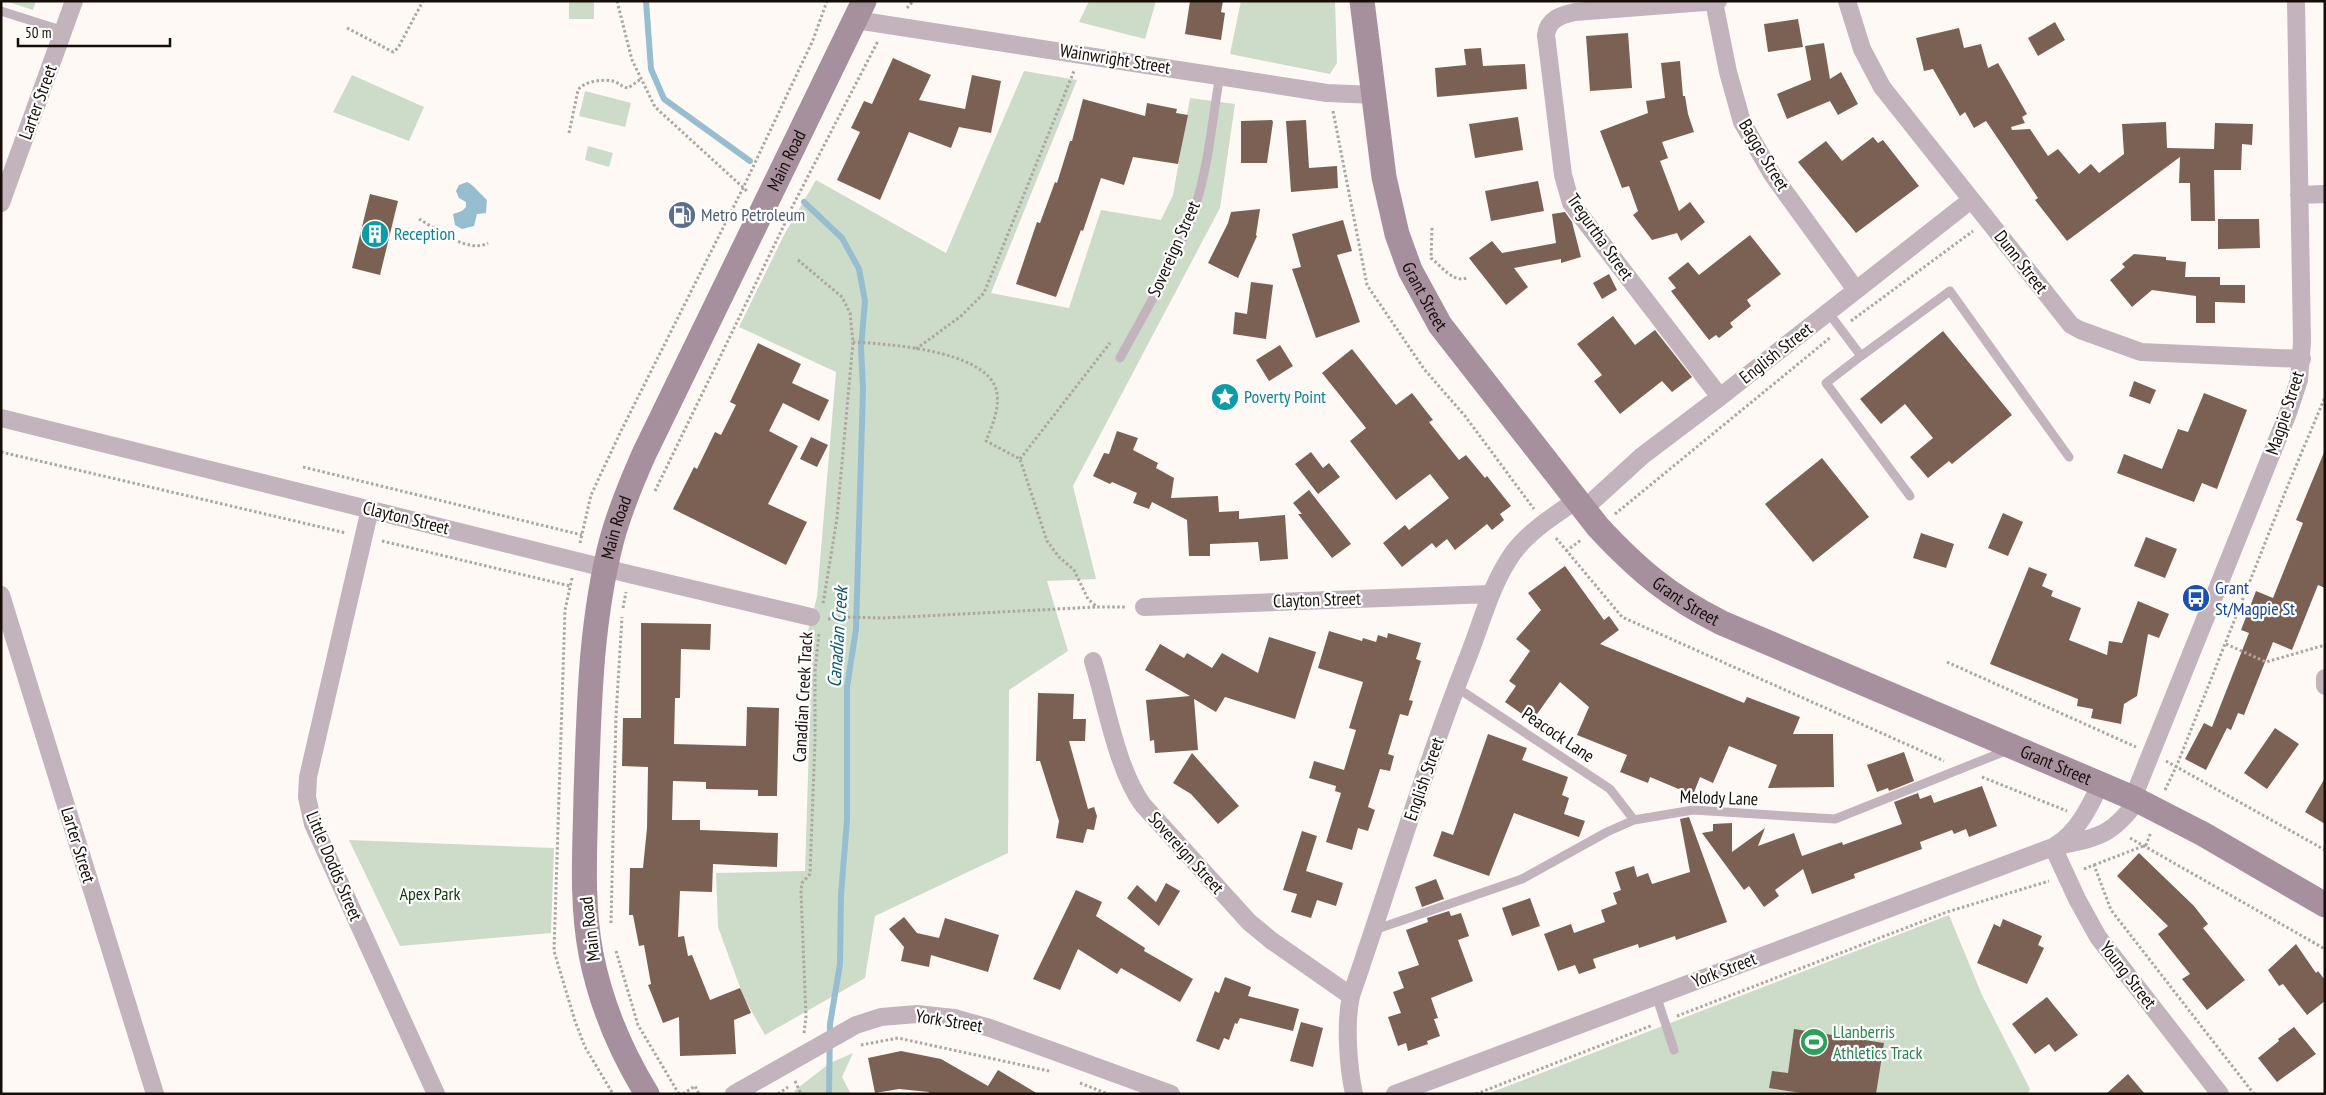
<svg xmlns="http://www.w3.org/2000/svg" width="2326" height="1095" font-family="'PT Sans Narrow',sans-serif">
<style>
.green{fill:#ccdcc8}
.water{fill:#97bed0}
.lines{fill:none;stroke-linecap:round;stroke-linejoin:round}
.stream{stroke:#97bed0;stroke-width:6}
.building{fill:#7b6153}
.path{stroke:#aca5a1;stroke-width:3;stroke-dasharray:2.5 2.5;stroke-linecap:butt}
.lane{stroke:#c3b3bc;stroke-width:9}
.street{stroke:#c3b3bc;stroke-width:18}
.secondary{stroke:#a7909e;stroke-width:25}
.labels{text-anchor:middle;stroke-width:4.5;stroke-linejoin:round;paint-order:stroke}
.street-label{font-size:18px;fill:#160d07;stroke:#fff}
.service-label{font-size:18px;fill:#4e5e75;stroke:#fff;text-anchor:start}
.culture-label{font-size:18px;fill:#0d838f;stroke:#fff;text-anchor:start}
.transit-label{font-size:18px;fill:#164399;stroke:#fff;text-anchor:start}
.park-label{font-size:18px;fill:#13360b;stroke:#fff}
.leisure-label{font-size:18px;fill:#27864d;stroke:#fff;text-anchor:start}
.water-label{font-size:19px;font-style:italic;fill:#0f5873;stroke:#fff}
</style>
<rect width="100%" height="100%" fill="#fff9f5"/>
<path class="green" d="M5,1H36L33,10Z
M569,1H594V19H569Z
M1089,1H1156L1145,39L1079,22Z
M1241,1H1335L1337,63L1330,74L1230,54Z
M1024,71L1077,80L991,293L1069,308L1101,210L1161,220L1173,195L1190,98L1235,104L1220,208L1073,486L1096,579L1047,581L1068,651L1009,690L1008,853L875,916L865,978L765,1035L744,998L718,927L716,873L805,871L812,650L808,631L817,597L836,372L739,327L784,235L816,180L946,253Z
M352,75L424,107L409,141L333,112Z
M585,91L631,103L625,127L579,116Z
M588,146L613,153L609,167L585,160Z
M349,840L554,848L551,933L400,946Z
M1949,915L1982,995L2030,1089L2028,1094H1487Z
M853,1053L842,1077L851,1094H795L794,1091L830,1063Z"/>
<path class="water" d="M467,182C473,184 481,195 487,200L486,213L477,214L474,226L462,229L455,225L453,214L462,211L466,207V202L459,198L456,191L459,185Z"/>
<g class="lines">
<path class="stream" d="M646,1L651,69L664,99L750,161
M804,202L842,238L859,269L865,301L861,348L863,388L856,629L847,687V820L841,895L840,964L830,1024L829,1094"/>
</g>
<path class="building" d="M1190,1H1223L1221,12L1225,13L1221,40L1185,34Z
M1798,19L1803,47L1768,52L1764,24Z
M2055,22L2065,40L2038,56L2028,38Z
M1959,28L1964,48L1981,44L1988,68L1998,63L2027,114L2022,117L2025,123L2011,127L2012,130L2030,129L2048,156L2058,149L2079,174L2091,164L2099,173L2124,154L2122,124L2166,122L2167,148L2214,149L2215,123L2253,124L2252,145L2242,144L2241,170H2214L2215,221H2191L2190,183H2179L2180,157L2067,241L2035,200L2038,198L1986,121L1974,128L1965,112L1960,116L1933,69L1924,71L1916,38Z
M1628,33L1632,88L1590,91L1586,36Z
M1824,43L1830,79L1841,72L1858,104L1838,115L1830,101L1787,119L1777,94L1811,80L1805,46Z
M1481,48L1483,66L1525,64L1527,89L1437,97L1435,68L1466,65L1464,49Z
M893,58L931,75L919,100L965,109L972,75L1001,81L991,133L959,127L951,148L909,132L880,200L837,180L860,132L851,128L864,101L872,104Z
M1680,61L1683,96H1685L1688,114L1694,132L1662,142L1668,158L1660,161L1679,211L1690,202L1705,222L1681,241L1677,233L1652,240L1633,215L1638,211L1629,186L1622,188L1600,131L1648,113L1646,101L1665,98L1661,63Z
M1083,99L1145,116L1147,103L1177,109L1176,113L1188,115L1178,164L1133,157L1124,185L1101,178L1083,231L1081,230L1056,297L1016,284L1037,222L1040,223L1055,182L1057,183L1070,141H1072Z
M1518,117L1523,150L1475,158L1469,124Z
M1272,120L1273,122L1267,163H1241V121Z
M1306,120L1309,168L1337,166L1338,188L1291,192L1286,121Z
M1873,137L1878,143L1883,140L1919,186L1856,233L1798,162L1826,141L1842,161Z
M1538,181L1544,211L1491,221L1485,191Z
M370,194L398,201L380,275L352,268Z
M1260,209L1256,235L1257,236L1238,278L1208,263L1228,223L1231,212Z
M1565,212L1572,222L1581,257L1561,263V259L1514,268L1528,287L1506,305L1469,258L1492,241L1502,253L1556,243L1552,214Z
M2218,219H2259L2260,248L2218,249Z
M1343,220L1352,251L1337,255L1360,322L1316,338L1292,269L1301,267L1292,234Z
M1750,235L1781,274L1747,300L1751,306L1730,323L1733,327L1719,338L1716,335L1709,340L1671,291L1676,288L1668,278L1688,262L1699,275Z
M2134,254L2166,257V260L2186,262L2185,277H2220V285H2245V303L2215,302V323H2196V296L2152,290L2132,307L2110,280L2125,267L2122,264Z
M1609,274L1617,290L1602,299L1593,283Z
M1251,282L1273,285L1266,339L1233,334L1235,312L1247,314Z
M1613,316L1635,345L1655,330L1692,377L1672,392L1662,381L1620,414L1594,381L1602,375L1577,344Z
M1943,331L2012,415L1952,464L1949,461L1928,478L1910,457L1933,438L1905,404L1881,424L1860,399Z
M758,343L801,364L792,383L829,400L819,421L783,403L769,431L798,446L768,504L807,522L786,565L673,509L694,467L697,469L715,432L721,435L736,405L730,402Z
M1280,345L1293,366L1269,381L1256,360Z
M1352,349L1396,405L1412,393L1433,420L1429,422L1459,460L1466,455L1485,478L1487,476L1511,506L1500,514L1504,520L1492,530L1487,524L1455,550L1447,539L1436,548L1432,543L1402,567L1383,543L1405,525L1409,530L1449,498L1430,474L1396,500L1350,441L1366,428L1322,373Z
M2134,381L2156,390L2150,404L2129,396Z
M2204,393L2247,410L2217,489L2202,483L2194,502L2117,473L2124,454L2162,469L2178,429L2188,432Z
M1117,431L1138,438L1133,450L1158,463L1156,468L1174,478L1171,498L1218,496L1219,512L1239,511V519L1285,515L1288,559L1260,561L1258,542L1210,544V556H1189L1187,520L1152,502L1149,509L1133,503L1137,493L1112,482L1110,484L1093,476L1104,453L1109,454Z
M811,437L828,445L817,467L800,459Z
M2325,450V588L2318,585L2292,650L2273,642L2244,715L2238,713L2231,730L2227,728L2206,770L2185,759L2204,723L2212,727L2249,633L2241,630L2256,591L2273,598L2303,523L2296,520Z
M1311,452L1323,468L1329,463L1340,477L1318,494L1295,464Z
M1822,458L1869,517L1813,562L1765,504Z
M1309,490L1351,544L1332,558L1298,514H1302L1293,503Z
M2003,513L2023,522L2008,556L1988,548Z
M1921,533L1954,544L1946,568L1913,558Z
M2146,537L2177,549L2165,578L2134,566Z
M1565,566L1604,620L1609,616L1619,630L1600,644L1744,703L1747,697L1800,717L1793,734H1833L1834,787L1768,788L1777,765L1729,746L1713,783L1700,777L1693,795L1650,777L1648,783L1620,772L1627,755L1577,735L1589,707L1560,682L1532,721L1505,702L1516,686L1509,681L1530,651L1516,639L1541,610L1528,593Z
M2029,567L2047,574L2042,586L2053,591L2051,596L2081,608L2069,640L2107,655L2109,641L2122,643L2138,601L2169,614L2159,638L2148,634L2137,696L2124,704L2121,724L2091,718L2093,709L2077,706L2078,699L1990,664Z
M641,623L711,624L710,650L681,649L680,698H675L674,744L746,746L747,707L779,708L777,796H758V790L706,789V782L673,781L672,820H700V830L778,833L777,867L713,864L712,892L680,891L678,937L684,936L688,956L692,955L710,1000L740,988L751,1013L734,1020L736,1054L680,1056L679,1017L663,1023L648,985L651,984L644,945L639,946L633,915H629L630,868H643L647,828L648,767L622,766L623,718H641Z
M1329,631L1362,641L1363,638L1376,642L1378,635L1387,638L1388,633L1421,643L1416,659L1421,661L1409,700L1413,701L1408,716L1400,714L1388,754L1394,756L1390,771L1380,769L1368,807L1375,810L1368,831L1358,828L1352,850L1326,842L1341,793L1335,791L1336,786L1309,778L1314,761L1344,770L1356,730L1349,728L1363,682L1318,668Z
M1269,637L1316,652L1295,719L1225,697L1216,712L1194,699L1198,750L1155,753L1154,740L1150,741L1146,700L1190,696L1145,670L1160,644L1184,658L1187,653L1212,668L1222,653L1258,673Z
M1038,693L1074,694L1073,719H1086L1085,741H1069L1088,809L1094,807L1097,816L1094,830L1087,829L1083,843L1056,838L1059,821L1040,761H1036Z
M2275,728L2299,744L2267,789L2244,773Z
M1488,734L1527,748L1522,760L1568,777L1562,795L1569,798L1564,814L1585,821L1579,837L1514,813L1489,876L1433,856L1442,831L1453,835Z
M1904,752L1914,781L1889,791L1888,788L1877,792L1867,765Z
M1192,753L1239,806L1218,824L1191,794L1173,783Z
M2325,778V824L2305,812Z
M1982,786L1997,826L1969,837L1966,829L1954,834L1952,830L1920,842L1922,849L1854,874L1855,878L1812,894L1803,869L1775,890L1779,896L1764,907L1749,886L1744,890L1702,833L1713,831V824L1732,823V852L1765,828L1758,846L1794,833L1802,856L1842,842L1843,845L1902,824L1894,802L1918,793L1920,799L1931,795L1934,803Z
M1689,817L1727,922L1676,940L1675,936L1639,948L1638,944L1593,959L1596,968L1579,974L1575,965L1558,971L1544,934L1571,924L1574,933L1605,922L1601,910L1617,904L1613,893L1621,890L1615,872L1634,866L1637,877L1648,873L1652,884L1690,872L1680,819Z
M1302,831L1317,836L1306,871L1343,883L1336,906L1317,900L1311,918L1291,912L1297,894L1283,890Z
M2139,853L2194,906L2208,924L2203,928L2245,980L2207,1010L2182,979L2190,974L2158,934L2168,926L2117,876Z
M1436,879L1444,899L1422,907L1415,887Z
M1166,883L1180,891L1159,926L1127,898L1137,885L1156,902Z
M1076,890L1102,902L1096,916L1145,948L1144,951L1193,979L1180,1002L1121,968L1117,974L1078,949L1060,990L1033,979Z
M1530,898L1540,926L1512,936L1502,908Z
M1449,911L1451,916L1461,913L1469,936L1458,940L1473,981L1431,998L1438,1018L1434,1019L1440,1036L1427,1041L1428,1044L1408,1051L1406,1043L1398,1046L1388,1017L1401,1013L1393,992L1404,988L1398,972L1419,965L1406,930L1428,922L1427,918Z
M904,917L917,933L939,938L945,918L999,935L988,972L931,955L929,967L901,961L904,947L889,929Z
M2003,919L2042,936L2038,945L2044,948L2027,984L1977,963L1994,924L2000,927Z
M2296,944L2316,973L2318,971L2325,980V1001L2307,1015L2283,984L2279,986L2268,970Z
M1225,977L1251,987L1248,996L1299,1009L1293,1031L1240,1018L1237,1024L1235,1023L1229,1040L1224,1038L1219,1050L1196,1041L1215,991L1219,993Z
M2047,997L2078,1035L2055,1052L2049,1044L2035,1054L2012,1024Z
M1301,1022L1323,1028L1313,1067L1290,1061Z
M2294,1027L2316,1054L2277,1082L2258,1058L2279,1041L2278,1039Z
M1794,1029L1884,1043L1876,1094H1808L1769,1088L1772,1071L1788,1073Z
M901,1051L941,1059L988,1086L998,1070L1038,1094H928L929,1092L899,1089L875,1093L868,1058Z
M2128,1074L2145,1094H2106Z"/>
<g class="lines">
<path class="path" d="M617,1L632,60L655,107L748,192
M907,8L913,1
M347,28L393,52L398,48L423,1
M1333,111L1367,285L1424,369L1465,416L1534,509
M569,133L578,90C584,81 603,79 613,81C619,83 622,87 628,88L641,79
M789,213L878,41
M419,219C437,229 468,254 488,243
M1432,228L1431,258C1441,266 1453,283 1467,278
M798,260L842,297L850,313L853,342L837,518L823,604
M1851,321L1973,231
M853,342C888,344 984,350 996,389C1001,407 992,425 986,441L1020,459L1047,541L1059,557L1074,570L1088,599L1097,607H1126
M916,349L961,316L984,293L1074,71
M1,452L346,533
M1020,459L1110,343
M303,467L582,535
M655,491L785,223L789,213L785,210
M1615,514L1831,337
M1556,538L1622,617L1944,761
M382,541L570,586
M580,543L591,495L621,431L744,186L813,40L827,1
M1566,551L1581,540
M572,578L565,610L554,951L575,1021L585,1047L613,1094
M623,608L626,592
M828,619L842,617L885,618L1096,607
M2226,644L2266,662L2325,645
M1947,662L2136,747
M2166,761L2325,850
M1982,777L2067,811
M2165,790L2177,765L2288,485L2325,397
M2130,838L2325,949
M2094,865L2146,845L2151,832
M2084,869L2094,865L2111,910L2254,1094
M611,923L616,716L622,617
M616,951L638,1025L679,1094
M1677,1016L1947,912L2049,881
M804,1033L806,1017L801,892L802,883L810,874L815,740V671L819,633
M861,1045L898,1038L1049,1071
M795,1081L801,1094
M1080,1083L1108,1094
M683,1094L695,1086L699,1094
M778,1094L788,1087
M1476,1094L1653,1025"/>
<path class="lane" d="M1,11L64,31
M1828,312L1861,356L1950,291L2069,457
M1861,356L1826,383L1910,496
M1120,358C1146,310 1177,260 1195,207C1209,165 1212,119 1220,75
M1456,687L1610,789L1634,820
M1374,930L1522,879L1607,832L1634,820L1693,810L1835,819L2008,750
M1656,995L1674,1050"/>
<path class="street" d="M1718,1L1575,12C1561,15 1548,19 1546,35L1563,175L1571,203L1720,397
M1847,1L1862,49L1882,87L2071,325L2080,330L2141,352L2302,359
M1714,2L1728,72L1742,122L1772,174L1856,290
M856,20L1327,93L1374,95
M2299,195L2325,194
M1,203L74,1
M1,418L629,574L811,617
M370,509L308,777L307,797L313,824L436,1094
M1584,509L1642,456L1720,397L1971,200
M1,595L155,1094
M1144,607L1491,594
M1093,661C1106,703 1117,770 1143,805L1249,922L1272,941L1351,996
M2325,678V686
M2133,798L2288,413L2299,380L2302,342L2296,1
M2056,845C2077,833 2090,806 2100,785
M2053,847L2077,899L2098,937L2220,1094
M734,1094L856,1025L881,1017L917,1014L954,1018L990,1028L1171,1094
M1354,1094C1348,1066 1345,1024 1351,996C1390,883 1424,768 1468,657C1482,622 1491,584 1513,553C1529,531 1555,515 1577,500
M1395,1094L2053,847C2096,837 2109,839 2137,801"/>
<g class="secondary">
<path id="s1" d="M1362,1L1384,177L1397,234L1410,270L1440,325L1598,527C1638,570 1670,597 1722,623L2133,798L2203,834L2325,905"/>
<path id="s2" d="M647,1094C620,1050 601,1005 591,954C581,902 585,848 586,795C589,709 590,623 612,539C620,510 632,481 644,454L864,1"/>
</g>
</g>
<defs>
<symbol id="fuel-disc" viewBox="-11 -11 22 22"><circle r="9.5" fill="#5c6f8a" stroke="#fff"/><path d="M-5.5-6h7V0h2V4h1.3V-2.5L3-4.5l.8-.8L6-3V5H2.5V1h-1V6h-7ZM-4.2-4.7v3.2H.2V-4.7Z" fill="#fff"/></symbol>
<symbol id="building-disc" viewBox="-11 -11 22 22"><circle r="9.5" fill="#0f9aa8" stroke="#fff"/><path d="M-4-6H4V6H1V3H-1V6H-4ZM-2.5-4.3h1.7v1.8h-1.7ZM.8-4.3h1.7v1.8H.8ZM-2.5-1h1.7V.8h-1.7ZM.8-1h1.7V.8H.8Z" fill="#fff"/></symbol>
<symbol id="sight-disc" viewBox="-11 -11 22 22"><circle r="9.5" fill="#0f9aa8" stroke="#fff"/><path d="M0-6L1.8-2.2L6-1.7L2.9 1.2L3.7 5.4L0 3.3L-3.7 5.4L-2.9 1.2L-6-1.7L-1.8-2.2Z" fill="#fff"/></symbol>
<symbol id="bus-disc" viewBox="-11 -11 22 22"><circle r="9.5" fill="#1a4fb4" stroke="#fff"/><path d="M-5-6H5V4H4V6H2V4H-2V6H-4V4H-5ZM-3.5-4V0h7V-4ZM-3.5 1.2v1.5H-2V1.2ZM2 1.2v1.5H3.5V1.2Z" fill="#fff"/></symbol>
<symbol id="stadium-disc" viewBox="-11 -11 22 22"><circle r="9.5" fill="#2e9e5b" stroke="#fff"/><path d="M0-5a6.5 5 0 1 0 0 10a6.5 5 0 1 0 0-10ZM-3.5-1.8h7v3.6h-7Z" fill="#fff"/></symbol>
</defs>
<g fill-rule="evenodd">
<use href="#fuel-disc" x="666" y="199" width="32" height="32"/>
<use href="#building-disc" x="359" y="218" width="32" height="32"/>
<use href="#sight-disc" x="1209" y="381" width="32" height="32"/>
<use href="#bus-disc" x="2180" y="582" width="32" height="32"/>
<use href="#stadium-disc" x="1798" y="1026" width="32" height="32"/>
</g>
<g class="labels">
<g class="street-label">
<text transform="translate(1115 59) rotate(9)" y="6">Wainwright Street</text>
<text transform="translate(38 102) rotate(-70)" y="6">Larter Street</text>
<text transform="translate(1764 155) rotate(59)" y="6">Bagge Street</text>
<text dy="6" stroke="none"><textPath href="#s2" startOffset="986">Main Road</textPath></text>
<text transform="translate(1600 237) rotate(55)" y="6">Tregurtha Street</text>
<text transform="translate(1174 249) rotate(-66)" y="6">Sovereign Street</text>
<text transform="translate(2021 262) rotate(52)" y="6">Dunn Street</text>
<text dy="6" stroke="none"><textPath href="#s1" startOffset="304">Grant Street</textPath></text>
<text transform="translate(1776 353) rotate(-38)" y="6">English Street</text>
<text transform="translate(2285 413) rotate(-72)" y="6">Magpie Street</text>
<text transform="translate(406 518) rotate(14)" y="6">Clayton Street</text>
<text dy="6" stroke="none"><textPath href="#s2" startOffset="581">Main Road</textPath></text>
<text transform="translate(1317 600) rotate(-2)" y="6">Clayton Street</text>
<text dy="6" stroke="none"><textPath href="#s1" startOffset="709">Grant Street</textPath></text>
<text transform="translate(803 697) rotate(-87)" y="6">Canadian Creek Track</text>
<text transform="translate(1558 735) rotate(34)" y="6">Peacock Lane</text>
<text dy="6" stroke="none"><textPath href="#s1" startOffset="1114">Grant Street</textPath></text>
<text transform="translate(1424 779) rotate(-71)" y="6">English Street</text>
<text transform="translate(1719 798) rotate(2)" y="6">Melody Lane</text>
<text transform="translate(78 845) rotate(73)" y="6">Larter Street</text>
<text transform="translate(1186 853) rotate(48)" y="6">Sovereign Street</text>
<text transform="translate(334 866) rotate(67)" y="6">Little Dodds Street</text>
<text transform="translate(590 929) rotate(-97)" y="6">Main Road</text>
<text transform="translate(1724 970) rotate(-21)" y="6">York Street</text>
<text transform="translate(2128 975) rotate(52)" y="6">Young Street</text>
<text transform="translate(949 1021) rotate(9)" y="6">York Street</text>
</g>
<g class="service-label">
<text x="701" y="221">Metro Petroleum</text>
</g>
<g class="culture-label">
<text x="394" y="240">Reception</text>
<text x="1244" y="403">Poverty Point</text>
</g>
<g class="transit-label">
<text x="2215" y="594">Grant<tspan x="2215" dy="21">St/Magpie St</tspan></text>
</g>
<g class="park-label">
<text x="430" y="900">Apex Park</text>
</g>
<g class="leisure-label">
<text x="1833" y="1038">Llanberris<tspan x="1833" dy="21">Athletics Track</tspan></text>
</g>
<g class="water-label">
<text transform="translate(837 637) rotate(-86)" y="7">Canadian Creek</text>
</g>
</g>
<rect width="2326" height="1095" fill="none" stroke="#160d07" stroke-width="5"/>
<path d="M18 38v8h152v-8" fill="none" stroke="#160d07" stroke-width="2.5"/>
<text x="25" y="38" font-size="15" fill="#160d07" stroke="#ffffff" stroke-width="4" paint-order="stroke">50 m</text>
</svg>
